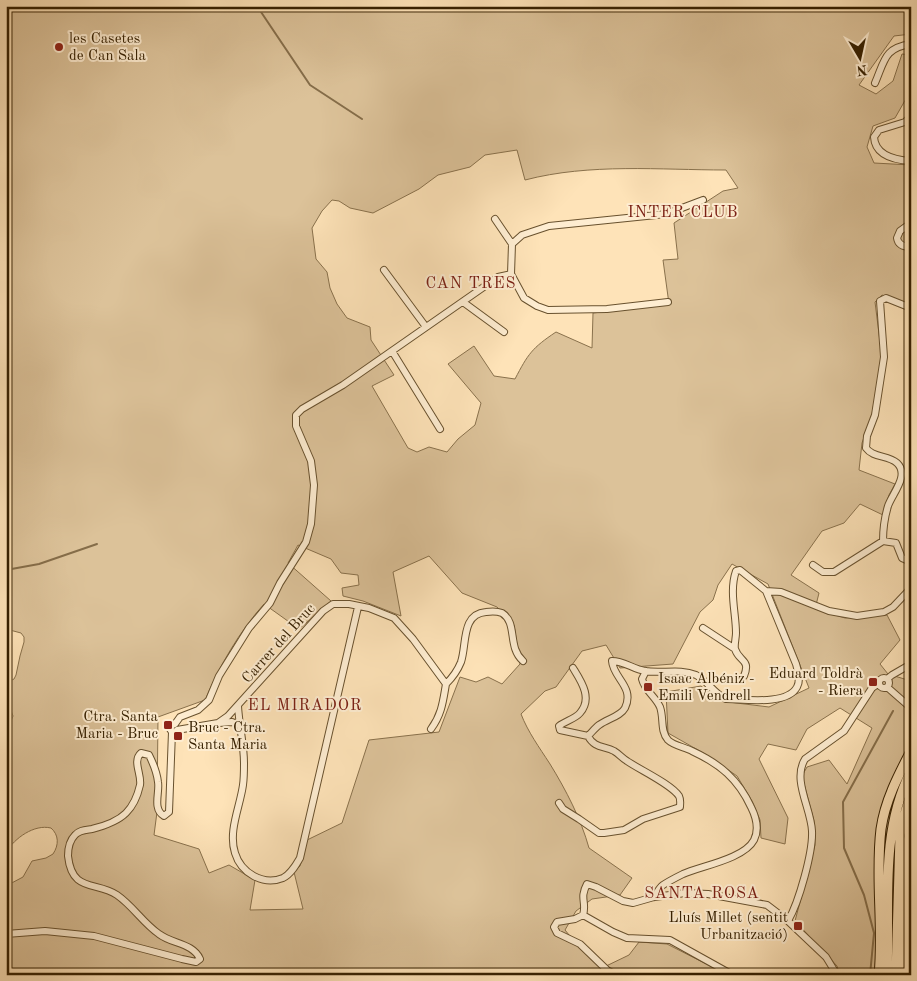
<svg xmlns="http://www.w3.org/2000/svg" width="917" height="981" font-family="'Old Standard TT',serif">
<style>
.green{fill:#dcc299;stroke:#89714c;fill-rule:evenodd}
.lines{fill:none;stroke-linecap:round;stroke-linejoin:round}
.stream{stroke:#856d49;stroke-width:2}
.minor-casing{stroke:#68512e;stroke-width:8}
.highway-casing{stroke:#362000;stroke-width:11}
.minor{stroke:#feedd1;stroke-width:6}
.highway{stroke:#fee3b8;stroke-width:9}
.poi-dot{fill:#8f2418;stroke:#feedd1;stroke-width:2}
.labels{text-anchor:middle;stroke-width:4;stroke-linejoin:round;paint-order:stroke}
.poi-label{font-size:15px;fill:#362000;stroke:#feedd1;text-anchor:start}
.street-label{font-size:15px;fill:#362000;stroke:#feedd1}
.neighbourhood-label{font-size:16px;letter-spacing:1px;fill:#7a1f14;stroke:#feedd1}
</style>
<rect width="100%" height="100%" fill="#fee3b8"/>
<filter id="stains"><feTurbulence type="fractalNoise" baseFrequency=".004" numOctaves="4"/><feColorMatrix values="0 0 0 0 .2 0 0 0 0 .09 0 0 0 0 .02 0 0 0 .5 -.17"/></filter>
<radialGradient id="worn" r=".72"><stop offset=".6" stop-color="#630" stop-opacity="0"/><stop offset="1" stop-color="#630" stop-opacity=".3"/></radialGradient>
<path class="green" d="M6,6H911V34L894,36L859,85L876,94L893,81L902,54L911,55V90L895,118L873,126L867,147L874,163L911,165V305L882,295L875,302L882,358L872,414L862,443L859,470L895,484L889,495L883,515L860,504L844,523L822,531L791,575L819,593L815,609L845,618L887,615L900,640L880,664L888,674L911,681V955L905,975H840L837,966L795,921L815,845L814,821L802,776L807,767L829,760L847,784L872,728L840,708L807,729L796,750L768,744L759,759L788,818L785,844L761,838L760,820L752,801L737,776L705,754L668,733L666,692L701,686L720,701L769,707L809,688L768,584L732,564L718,585L713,600L700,612L673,664L620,668L606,645L582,651L556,687L545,691L521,714C528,732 539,747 550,764C566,790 581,819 589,848L632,878L620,895L592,899L576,911L565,930L579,947L602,968L629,955L639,942L667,944L728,975H6V886L23,877L32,861L46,858L53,854C59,845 59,835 51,828C34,824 15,838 6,852V723L11,721L13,716L6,697V683L14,679L16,675L20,656L24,642V637L21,633L6,629ZM517,150L525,180C590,163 660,170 726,170L738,188L723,191L674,223L678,259L663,260L669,304L593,313L592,348L556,332C532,348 528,354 515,379L494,376L474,346L448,364L481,403L475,425L458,439L447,452L429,447L417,452L408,448L372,386L394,375L371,340L370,327L347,318L337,304L330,288L327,272L316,259L312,228L322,211L332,200L339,201L350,208L373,213L419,189L438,175L470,167L485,155ZM298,545L331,559L341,573L358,575L359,585L342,588L343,596L363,601L401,616L393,572L429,556L462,593L497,607L514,625L520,664L502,684L488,677L476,682L460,677L439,732L369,740L342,823L307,840L300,866L294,872L303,909L250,910L255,880L229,865L209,873L199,849L154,835L157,812L158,717L205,700C220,665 239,632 264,604L299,629L331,601L288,563Z"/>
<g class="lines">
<path class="stream" d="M257,6L310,85L362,119
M6,570L39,564L97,544
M870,975L874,933L864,895L844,848L843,802L893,711"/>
<defs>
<path id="minor" d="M875,83C885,60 884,48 911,44
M911,116L905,122L879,130L874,137C875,156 895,160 911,161
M495,219L512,244
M911,223L900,231L897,238C898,245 904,247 911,247
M384,270L426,327
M463,302L504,332
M668,302L607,309L548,310L537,306L524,298L511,274L512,244L522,235L549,226L666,214L703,200
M392,351L440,429
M883,541C883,530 885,516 888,506C892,494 910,475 897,463C888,455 873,458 866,448L867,436L875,415L884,357L880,301L886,298L911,308
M813,565L823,572H834L883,541L896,543L902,558L911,562
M766,591L781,592L829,611L857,616L884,612L893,607L911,588
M703,628L735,649
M573,668C581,681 593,698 580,713C575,719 565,721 559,726L560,730L588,736
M646,671L642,679C645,691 655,696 660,707C664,718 660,731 668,740C674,746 685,747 692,751C720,764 738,779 751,807C756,817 759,830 754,840C744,859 701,866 683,874C677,877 669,881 663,885C659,888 657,893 654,897
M879 683a5 5 0 1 1 10 0a5 5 0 1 1-10 0Z
M887,679L892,675L911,664
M446,684C453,677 457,672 461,662C467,644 461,614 486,612C492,611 497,611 502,613C518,623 507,647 523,661
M887,687L911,708
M238,706C239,725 244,744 244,763C244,770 244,778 243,785C240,807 228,831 235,853C241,873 263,886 283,878C291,874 296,865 300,858L358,607
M219,723L232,722L239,725
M177,730L218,723L228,716L323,611L333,604H349L369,608L394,618L413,639L446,684C443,701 442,714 431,729
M559,803L563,809L579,819L599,833H604L624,830L643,819L680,807C680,803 681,800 679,796C671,784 640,770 627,761C622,758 619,754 614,751C604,746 594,748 588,736C592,732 595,728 599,725C607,719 621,716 625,708C635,687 613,678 612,661C624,661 633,669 645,671C662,674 679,668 696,675C708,681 714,694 726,699C743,699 787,706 797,687C801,680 798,671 796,664L766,591L740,570L736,571C729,591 736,613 736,633C736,638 734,645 735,649C739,662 751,659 744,676
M583,915C587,902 579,899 587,884L596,887L623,901L633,903L654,897L686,893L708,894L767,905L788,921L826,957L837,975
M583,915L613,932L627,938L670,940L733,975
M583,915L575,919L557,922L554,927L557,933L580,944L607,970L616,975
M788,921C799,902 813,852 812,831C811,808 792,780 805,759L844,731L872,688L879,683
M6,934L45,931L94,936L182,959L196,962L200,959C193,943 172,944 159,934C143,923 133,906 117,895C96,881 72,893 68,856C68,849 69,841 75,835C79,830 86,830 92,829C104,826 118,821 126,813C133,806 138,794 140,785C142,775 132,761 141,753L149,755C153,763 157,773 158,782C160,792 152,809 164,816L169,812L172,732L170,729V726L175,724L180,717L198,710L209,700L219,676L249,628L270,603L280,583L306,542L311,524L314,485L311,461L296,426V415L302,409L343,385L498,277L511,274"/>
<path id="highway" d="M901,972C912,924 901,875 911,827
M879,975C884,927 875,878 881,829C885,801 898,776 911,751
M887,975C890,906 879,834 911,771
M896,975L900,836L902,823L911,794"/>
</defs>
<use href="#minor" class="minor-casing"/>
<use href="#highway" class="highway-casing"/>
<use href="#minor" class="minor"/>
<use href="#highway" class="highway"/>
</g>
<g class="poi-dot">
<circle cx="59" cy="47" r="5"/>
<rect x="868" y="677" width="10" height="10" rx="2.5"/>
<rect x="643" y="682" width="10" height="10" rx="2.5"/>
<rect x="163" y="720" width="10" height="10" rx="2.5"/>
<rect x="173" y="731" width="10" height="10" rx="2.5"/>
<rect x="793" y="921" width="10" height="10" rx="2.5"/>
</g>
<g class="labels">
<g class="poi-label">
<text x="69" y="43">les Casetes<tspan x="69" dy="17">de Can Sala</tspan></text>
<text x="863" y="678" text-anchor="end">Eduard Toldrà<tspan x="863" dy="17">- Riera</tspan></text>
<text x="658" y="683">Isaac Albéniz -<tspan x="658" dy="17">Emili Vendrell</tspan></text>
<text x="158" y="721" text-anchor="end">Ctra. Santa<tspan x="158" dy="17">Maria - Bruc</tspan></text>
<text x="188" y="732">Bruc - Ctra.<tspan x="188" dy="17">Santa Maria</tspan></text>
<text x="788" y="922" text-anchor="end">Lluís Millet (sentit<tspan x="788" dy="17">Urbanització)</tspan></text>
</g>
<g class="street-label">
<text transform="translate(278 643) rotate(-48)" y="5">Carrer del Bruc</text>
</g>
<g class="neighbourhood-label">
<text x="683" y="217">INTER CLUB</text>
<text x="471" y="288">CAN TRES</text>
<text x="305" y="710">EL MIRADOR</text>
<text x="702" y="898">SANTA ROSA</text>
</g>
</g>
<rect width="917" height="981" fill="none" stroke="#fee3b8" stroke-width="25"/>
<rect x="8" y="8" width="902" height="966" fill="none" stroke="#362000" stroke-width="2.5"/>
<rect x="12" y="12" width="892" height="956" fill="none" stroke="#362000"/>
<g transform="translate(860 58) rotate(171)" stroke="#feedd1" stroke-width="4" paint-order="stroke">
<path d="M0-4L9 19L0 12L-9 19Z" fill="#362000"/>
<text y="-8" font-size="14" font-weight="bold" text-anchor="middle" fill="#362000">N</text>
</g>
<rect width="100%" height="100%" filter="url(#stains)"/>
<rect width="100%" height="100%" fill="url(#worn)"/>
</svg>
